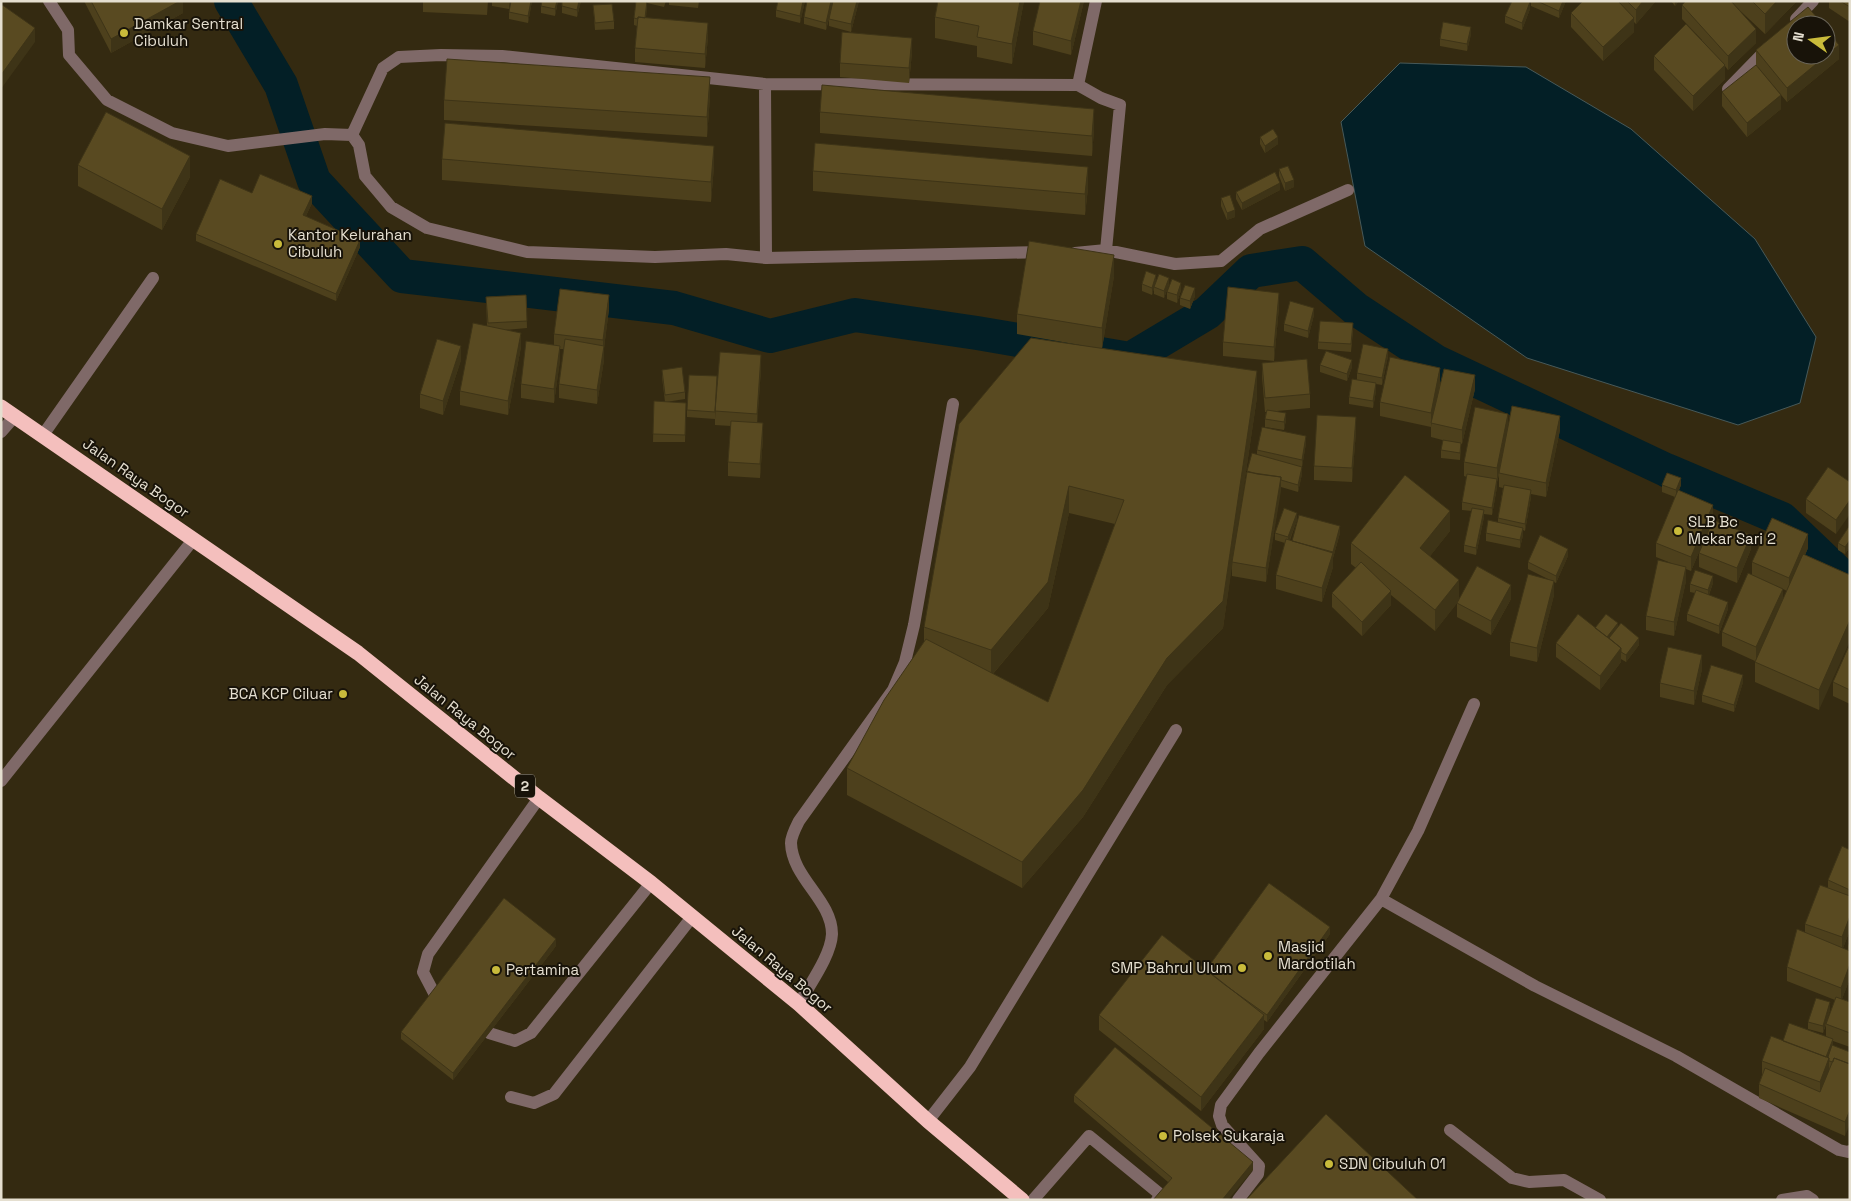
<svg xmlns="http://www.w3.org/2000/svg" width="1851" height="1201" font-family="'Space Grotesk',sans-serif">
<style>
.water{fill:#031f26;stroke:#475959}
.lines{fill:none;stroke-linecap:round;stroke-linejoin:round}
.canal{stroke:#031f26;stroke-width:34}
.minor{stroke:#7f6968;stroke-width:12}
.highway{stroke:#f4bfbd;stroke-width:15}
.wall{fill:#4d401c;fill-rule:evenodd}
.shaded-wall{fill:#3e3417}
.building{fill:#594a21;stroke:#3e3417}
.poi-dot{fill:#c9bb3b;stroke:#181309;stroke-width:2}
.labels{text-anchor:middle;stroke-width:4;stroke-linejoin:round;paint-order:stroke}
.shield{fill:#181309;stroke:#a8a294;stroke-width:1}
.shield-label{font-size:14px;font-weight:bold;fill:#e5dfd0}
.poi-label{font-size:15px;fill:#e5dfd0;stroke:#181309;text-anchor:start}
.street-label{font-size:15px;fill:#e5dfd0;stroke:#181309}
</style>
<rect width="100%" height="100%" fill="#342a11"/>
<path class="water" d="M1400,63L1526,67L1631,129L1755,239L1816,337L1800,403L1738,425L1527,358L1365,246L1341,122Z"/>
<g class="lines">
<path class="canal" d="M231,1L281,85L314,181L402,276L674,308L770,336L855,315L977,333L1130,359L1207,313L1251,271L1302,263L1356,309L1435,361L1666,470L1782,519L1850,584"/>
<path class="minor" d="M49,1L68,30L69,55L107,100L172,133L228,146L325,134L352,135L383,68L399,57L441,55L502,56L765,84L1078,85L1101,98L1120,105L1106,250
M1796,19L1813,1
M765,84L766,258
M1078,85L1096,1
M1728,89L1768,48
M352,135L359,145L365,176L391,207L427,228L527,252L655,257L726,254L766,258L1045,252
M1075,253L1106,250L1175,264L1221,261L1260,229L1348,190
M1,432L15,416
M43,435L153,278
M1,781L193,540
M1381,899L1535,986L1676,1056L1839,1150L1848,1152L1850,1151
M435,995L423,972L428,954L539,798
M799,1004C809,985 831,956 832,934C832,900 792,878 791,843C791,836 796,827 799,821L893,690L905,662L914,625L953,404
M489,1033L515,1041L531,1033L651,883
M511,1097L534,1103L554,1094L692,917
M928,1121L970,1067L1176,730
M1450,1130L1512,1178L1529,1182L1564,1180L1600,1200
M1033,1200L1089,1136L1161,1195L1157,1200
M1238,1200L1258,1174L1259,1166L1222,1125L1219,1116L1221,1105L1259,1053L1381,899L1418,831L1474,704
M1782,1200L1807,1196L1813,1200"/>
<path class="highway" d="M1,407L358,653L539,798L651,883L799,1004L928,1121L1022,1200"/>
</g>
<path class="wall" d="M84,1H183V13L111,53Z
M423,1H488L487,15L423,12Z
M492,1H510L509,9L492,6Z
M511,1H532L528,23L509,19V12Z
M558,1L555,16L541,13V6Z
M581,1L577,17L562,13V6Z
M636,1H666L664,7L647,3L646,18L708,37L705,68L635,62V48L637,26L634,25V18Z
M669,1H699L698,8L669,5Z
M778,1H805L800,23L776,17V10Z
M859,1L851,32L829,26V19L826,30L804,24V17Z
M1024,1L1012,64L977,57V46L935,38V17Z
M1084,1L1071,55L1033,45V31Z
M1531,1H1566L1559,18L1531,6Z
M1583,1H1656L1636,24L1634,22V32L1603,61L1571,27V13Z
M1671,1H1679L1675,6Z
M1686,1H1797L1765,34L1733,4L1756,43L1728,70L1725,66V79L1693,111L1654,70V56L1702,40L1682,19V5Z
M1829,1H1850V22L1829,8Z
M593,5L614,21V29L595,30Z
M1530,9L1522,30L1505,23V16Z
M1471,34L1467,51L1440,46V39Z
M1756,50L1839,59L1787,102L1756,65Z
M912,52L909,83L840,77V63Z
M1722,92L1781,109L1747,137L1722,106Z
M710,97L707,137L444,120V100Z
M820,112L1094,129L1092,156L820,133Z
M1260,137L1278,144L1265,153L1260,144Z
M442,159L714,166L711,202L442,180Z
M78,165L190,177L162,230L78,186Z
M1279,169L1294,187L1285,191L1279,176Z
M813,171L1088,188L1085,215L813,191Z
M1280,190L1242,210L1236,199V192Z
M252,193L312,203L306,216L360,247L336,301L196,241V234Z
M1221,198L1235,217L1227,220L1221,206Z
M1114,276L1102,348L1257,397L1235,546L1247,471L1257,454V450L1306,443L1302,467V474L1298,492L1281,487L1266,582L1232,576V564L1223,628L1167,685L1083,817L1022,888L847,795V768L924,642V627L1085,346L1017,334V314ZM1069,513L1115,524L1048,702L993,674L1048,608Z
M1156,282L1169,285L1164,298L1154,294V288L1152,295L1142,291V284Z
M1181,290L1177,303L1167,299V292Z
M526,295L527,328L504,330L521,347L508,415L460,405V391L487,326L486,297Z
M1195,296L1190,309L1180,305V298Z
M1279,307L1274,361L1223,356V342Z
M609,309L604,348V360L597,404L559,398V384L564,349H560V360L554,403L521,398V384L554,345V334Z
M1314,315L1308,338L1284,331V324Z
M1353,330L1351,352L1318,349V342Z
M1388,356L1382,385L1376,384V391L1373,408L1349,404V397L1366,382L1357,380V373Z
M461,360L443,415L420,408V394Z
M1262,363L1310,394V408L1277,411L1286,420L1284,430L1265,427V419L1266,412H1265L1262,377Z
M1320,365L1352,367L1347,381L1320,372Z
M761,369L757,423L763,437L760,478L728,476V462L731,426L715,425V411Z
M662,370L685,392V399L666,402L686,403L685,442H653L654,401L665,402L662,377Z
M717,383L715,419L687,417V410Z
M1440,383L1475,389L1462,444H1461L1460,460L1441,458V450L1450,442L1431,437V426V427L1380,416V402Z
M1508,427L1560,430L1546,497L1531,494V497L1525,531L1523,530V535L1520,548L1486,541V533L1498,522V518L1503,488L1499,487V475L1497,482V487L1492,515L1484,514V517L1476,555L1464,552V545L1472,511L1462,510V502L1467,477L1464,476V462Z
M1356,431L1352,482L1314,480V466Z
M1850,482L1836,534L1806,513V499Z
M1662,485H1681L1679,490L1713,519L1691,571L1686,569V581L1674,636L1646,630V616L1671,563L1656,557V543L1675,497L1662,492Z
M1297,520L1290,540L1292,541L1340,533L1333,558V567L1322,602L1276,589V575L1285,543L1275,540V533Z
M1850,525V547L1845,554L1838,550V543Z
M1450,531L1430,556L1459,599H1511L1491,635L1457,617V603L1435,631L1391,595V605L1362,636L1332,607V593L1356,568L1351,564V543Z
M1808,548L1805,555L1850,575L1819,710L1755,682V661L1722,646V632L1752,575V562ZM1783,589L1787,591L1783,600Z
M1751,549L1737,583L1699,567V553Z
M1568,556L1556,583L1554,582V595L1537,662L1510,656V642L1552,581L1528,569V562Z
M1713,583L1709,595L1728,609L1719,634L1687,621V614L1695,593L1690,592V584Z
M1618,627L1639,645L1626,662L1621,659V662L1600,690L1556,657V643L1595,628Z
M1850,649V704L1833,696V682Z
M1702,669L1694,705L1660,697V683Z
M1743,682L1734,712L1702,702V695Z
M1850,850V930L1843,948L1848,950V946L1850,941V978L1842,999L1850,1002V1047L1833,1041V1046L1850,1052L1845,1136L1759,1098V1084L1762,1076V1061L1783,1041L1826,1036V1025L1823,1033L1808,1029V1022L1830,1010L1826,1023L1835,1000L1787,981V967L1805,933V924L1828,888V880Z
M1330,934L1267,1022L1264,1020V1029L1201,1111L1099,1030V1015L1206,970Z
M556,946L453,1080L401,1039V1032Z
M1074,1095L1253,1170L1168,1182L1074,1102Z"/>
<path class="shaded-wall" d="M180,1H183V13L111,53V39Z
M531,1H532L528,23V16Z
M557,1H558L555,16V9Z
M579,1H581L577,17V10Z
M647,1V7L644,27V20Z
M803,1H805L800,23V16Z
M831,1H833L826,30V23Z
M857,1H859L851,32V24Z
M1020,1H1024L1012,64V44Z
M1081,1H1084L1071,55V41Z
M1563,1H1566L1559,18V11Z
M1643,1H1656L1636,24V10Z
M1675,1H1679L1675,6Z
M1777,1H1797L1765,34V14Z
M1530,2V9L1522,30V23Z
M1634,18V32L1603,61V47Z
M708,23V37L705,68V54Z
M1471,27V34L1467,51V44Z
M35,28V42L1,89V75Z
M1756,29V43L1728,70V56Z
M912,38V52L909,83V68Z
M1839,45V59L1787,102V88Z
M1725,65V79L1693,111V96Z
M710,77V97L707,137V117Z
M1781,95V109L1747,137V123Z
M1094,109V129L1092,156V136Z
M1278,137V144L1265,153V146Z
M714,146V166L711,202V182Z
M190,156V177L162,230V209Z
M1088,167V188L1085,215V194Z
M1294,180V187L1285,191V183Z
M1280,183V190L1242,210V203Z
M312,196V203L303,222V215Z
M1235,210V217L1227,220V213Z
M360,240V247L336,301V294Z
M1114,255V276L1102,349V328Z
M1156,275V282L1152,295V288Z
M1169,278V285L1164,298V291Z
M1181,283V290L1177,303V295Z
M1195,288V296L1190,309V301Z
M1279,293V307L1274,361V347Z
M609,295V309L604,348V360L597,404V390L603,351V340Z
M1314,308V315L1308,338V331Z
M521,333V347L508,415V401Z
M461,346V360L443,415V401Z
M560,346V360L554,403V389Z
M1388,349V356L1382,385V378Z
M761,355V369L757,428V414Z
M1352,360V367L1347,381V374Z
M1440,368V383L1431,427V413Z
M1257,371V397L1223,628L1167,685L1083,817L1022,888V862Z
M1475,375V389L1462,444V430Z
M1376,383V391L1373,408V401Z
M1286,413V420L1284,430V422Z
M1508,414V428L1497,482V468Z
M1560,416V430L1546,497V483Z
M1356,417V431L1352,482V468Z
M763,423V437L760,478V464Z
M1306,436V443L1302,467V460Z
M1302,467V474L1298,492V485Z
M1281,477V491L1266,582V568Z
M1681,478V485L1676,498V490Z
M1497,479V487L1492,515V508Z
M1069,486V513L1048,608L991,676V650Z
M1531,490V497L1525,531V524Z
M1850,500V514L1836,534V520Z
M1713,505V519L1691,571V557Z
M1484,510V517L1476,555V548Z
M1450,511V531L1420,569V548Z
M1297,513V520L1288,544V537Z
M1340,526V533L1333,558V567L1322,602V588Z
M1523,528V535L1520,548V540Z
M1808,534V548L1789,592V578Z
M1751,535V549L1737,583V568Z
M1850,540V547L1845,554V547Z
M1568,549V556L1556,583V576Z
M1686,567V581L1674,636V622Z
M1713,576V583L1708,597V590Z
M1459,580V601L1435,631V610Z
M1554,581V595L1537,662V648Z
M1511,585V599L1491,635V621Z
M1783,589V603L1756,661V647Z
M1391,591V605L1362,636V622Z
M1728,602V609L1719,634V626Z
M1850,620V641L1819,710V690Z
M1618,623V630L1609,641L1607,637Z
M1639,638V645L1626,662V655Z
M1621,648V662L1600,690V676Z
M1702,655V669L1694,705V691Z
M1743,675V682L1734,712V705Z
M1850,916V930L1842,951V937Z
M1330,927V934L1267,1022V1015Z
M556,939V946L453,1080V1073Z
M1850,964V978L1841,1002V988Z
M1830,1002V1010L1823,1033V1026Z
M1264,1015V1029L1201,1111V1097Z
M1833,1039V1046L1828,1060H1825Z
M1829,1058V1072L1820,1096V1082Z
M1850,1110V1124L1845,1136V1122Z
M1253,1162V1170L1228,1200H1222Z"/>
<path class="building" d="M91,1H180L111,39Z
M511,1H531L528,16L509,12Z
M542,1H557L555,9L541,6Z
M562,1H579L577,10L562,6Z
M636,1H647L645,18L638,17V19L634,18Z
M778,1H803L800,16L776,10Z
M807,1H831L826,23L804,17Z
M833,1H857L851,24L829,19Z
M938,1H1020L1012,44L977,37L979,26L935,17Z
M1040,1H1081L1071,41L1033,31Z
M1512,1H1528L1530,2L1522,23L1505,16Z
M1537,1H1563L1559,11Z
M1583,1H1618L1634,18L1603,47L1571,13Z
M1627,1H1643L1636,10Z
M1686,1H1731L1756,29L1728,56L1682,5Z
M1752,1H1777L1765,14Z
M1840,1H1850V7Z
M1,4L35,28L1,75Z
M612,4L614,21L595,23L593,5Z
M1808,7L1823,25H1796V55H1826V29L1839,45L1787,88L1756,50Z
M638,17L708,23L705,54L635,48Z
M1443,22L1471,27L1467,44L1440,39Z
M1686,24L1725,65L1693,96L1654,56Z
M842,32L912,38L909,68L840,63Z
M447,59L710,77L707,117L444,100Z
M1756,65L1781,95L1747,123L1722,92Z
M822,85L1094,109L1092,136L820,112Z
M106,112L190,156L162,209L78,165Z
M445,123L714,146L711,182L442,159Z
M1273,129L1278,137L1265,146L1260,137Z
M815,143L1088,167L1085,194L813,171Z
M1288,166L1294,180L1285,183L1279,169Z
M1275,172L1280,183L1242,203L1236,192Z
M260,174L312,196L303,215L360,240L336,294L196,234L220,179L252,193Z
M1230,195L1235,210L1227,213L1221,198Z
M1029,241L1114,255L1102,328L1017,314Z
M1146,271L1156,275L1152,288L1142,284Z
M1159,274L1169,278L1164,291L1154,287Z
M1172,279L1181,283L1177,295L1167,292Z
M1185,285L1195,288L1190,301L1180,298Z
M1228,287L1279,293L1274,347L1223,342Z
M560,289L609,295L603,340L554,334Z
M526,295L527,321L488,323L486,297Z
M1290,301L1314,308L1308,331L1284,324Z
M1320,321L1353,323L1351,344L1318,342Z
M473,323L521,333L508,401L460,391Z
M1031,338L1257,371L1223,601L1167,658L1083,790L1022,862L847,768L884,700L926,639L1048,702L1124,500L1069,486L1048,582L991,650L924,627L959,424Z
M437,339L461,346L443,401L420,394Z
M565,339L604,346L597,390L559,384Z
M526,341L560,346L554,389L521,384Z
M1363,344L1388,349L1382,378L1357,373Z
M1326,351L1352,360L1347,374L1320,365Z
M720,352L761,355L757,414L715,411Z
M1390,357L1440,368L1431,413L1380,402Z
M1307,359L1310,394L1265,398L1262,363Z
M682,367L685,392L665,395L662,370Z
M1444,369L1475,375L1462,430L1431,423Z
M689,375L717,376L715,412L687,410Z
M1352,379L1376,383L1373,401L1349,397Z
M654,401L686,403L685,435L653,434Z
M1512,406L1560,416L1546,483L1499,473Z
M1475,407L1508,414L1497,468L1464,462Z
M1267,410L1286,413L1284,422L1265,419Z
M1317,415L1356,417L1352,468L1314,466Z
M731,421L763,423L760,464L728,462Z
M1262,427L1306,436L1302,460L1257,450Z
M1443,440L1461,443L1460,453L1441,450Z
M1252,453L1302,467L1298,485L1281,480V477L1257,474L1247,471Z
M1828,467L1850,482V500L1836,520L1806,499Z
M1247,472L1281,477L1266,568L1232,562Z
M1667,473L1681,478L1676,490L1662,485Z
M1467,474L1497,479L1492,508L1462,502Z
M1405,475L1450,511L1420,548L1459,580L1435,610L1351,543Z
M1504,485L1531,490L1525,524L1498,518Z
M1678,490L1713,505L1691,557L1656,543Z
M1284,508L1297,513L1288,537L1275,533Z
M1472,508L1484,510L1476,548L1464,545Z
M1299,515L1340,526L1333,552L1292,541Z
M1772,518L1808,534L1789,578L1752,562Z
M1488,520L1523,528L1520,540L1486,533Z
M1713,520L1751,535L1737,568L1699,553Z
M1850,525V540L1845,547L1838,543Z
M1540,535L1568,549L1556,576L1528,562Z
M1286,539L1333,553L1322,588L1276,575Z
M1803,554L1850,575V620L1819,690L1755,662Z
M1658,560L1686,567L1674,622L1646,616Z
M1361,562L1391,591L1362,622L1332,593Z
M1477,566L1511,585L1491,621L1457,603Z
M1695,570L1713,576L1708,590L1690,584Z
M1748,573L1783,589L1756,647L1722,632Z
M1528,574L1554,581L1537,648L1510,642Z
M1696,590L1728,602L1719,626L1687,614Z
M1578,614L1621,648L1600,676L1556,643Z
M1606,614L1618,623L1607,637L1595,628Z
M1621,623L1639,638L1626,655L1621,652V648L1609,638Z
M1668,647L1702,655L1694,691L1660,683Z
M1848,648L1850,649V690L1833,682Z
M1711,665L1743,675L1734,705L1702,695Z
M1842,846L1850,850V890L1828,880Z
M1269,883L1330,927L1267,1015L1225,985L1206,970Z
M1820,885L1850,896V916L1842,937L1805,924Z
M504,898L556,939L453,1073L401,1032Z
M1797,929L1850,951V964L1841,988L1787,967Z
M1162,935L1264,1015L1201,1097L1099,1015Z
M1836,997L1850,1002V1033L1826,1024Z
M1816,998L1830,1002L1823,1026L1808,1022Z
M1789,1023L1833,1039L1826,1057L1783,1041Z
M1771,1036L1829,1058L1820,1082L1762,1061Z
M1832,1045L1850,1052V1064L1834,1058L1833,1062L1829,1061V1058L1828,1057Z
M1115,1047L1253,1162L1222,1200H1153L1172,1178L1074,1095Z
M1834,1058L1850,1064V1110L1845,1122L1759,1084L1765,1068L1820,1092Z
M1326,1114L1418,1200H1246Z"/>
<g class="poi-dot">
<circle cx="124" cy="33" r="5"/>
<circle cx="278" cy="244" r="5"/>
<circle cx="1678" cy="531" r="5"/>
<circle cx="343" cy="694" r="5"/>
<circle cx="1268" cy="956" r="5"/>
<circle cx="1242" cy="968" r="5"/>
<circle cx="496" cy="970" r="5"/>
<circle cx="1163" cy="1136" r="5"/>
<circle cx="1329" cy="1164" r="5"/>
</g>
<g class="labels">
<rect class="shield" x="515" y="774.5" width="20" height="23" rx="4"/>
<g class="shield-label">
<text x="525" y="791">2</text>
</g>
<g class="poi-label">
<text x="134" y="29">Damkar Sentral<tspan x="134" dy="17">Cibuluh</tspan></text>
<text x="288" y="240">Kantor Kelurahan<tspan x="288" dy="17">Cibuluh</tspan></text>
<text x="1688" y="527">SLB Bc<tspan x="1688" dy="17">Mekar Sari 2</tspan></text>
<text x="333" y="699" text-anchor="end">BCA KCP Ciluar</text>
<text x="1278" y="952">Masjid<tspan x="1278" dy="17">Mardotilah</tspan></text>
<text x="1232" y="973" text-anchor="end">SMP Bahrul Ulum</text>
<text x="506" y="975">Pertamina</text>
<text x="1173" y="1141">Polsek Sukaraja</text>
<text x="1339" y="1169">SDN Cibuluh 01</text>
</g>
<g class="street-label">
<text transform="translate(136 478) rotate(35)" y="5">Jalan Raya Bogor</text>
<text transform="translate(465 717) rotate(39)" y="5">Jalan Raya Bogor</text>
<text transform="translate(782 969) rotate(40)" y="5">Jalan Raya Bogor</text>
</g>
</g>
<rect width="1851" height="1201" fill="none" stroke="#e5dfd0" stroke-width="5"/>
<g transform="translate(1811 40) rotate(284)"><circle r="24" fill="#181309" stroke="#6a6559"/>
<path d="M0-4L9 19L0 12L-9 19Z" fill="#c9bb3b"/>
<text y="-8" font-size="14" font-weight="bold" text-anchor="middle" fill="#e5dfd0">N</text>
</g>
</svg>
